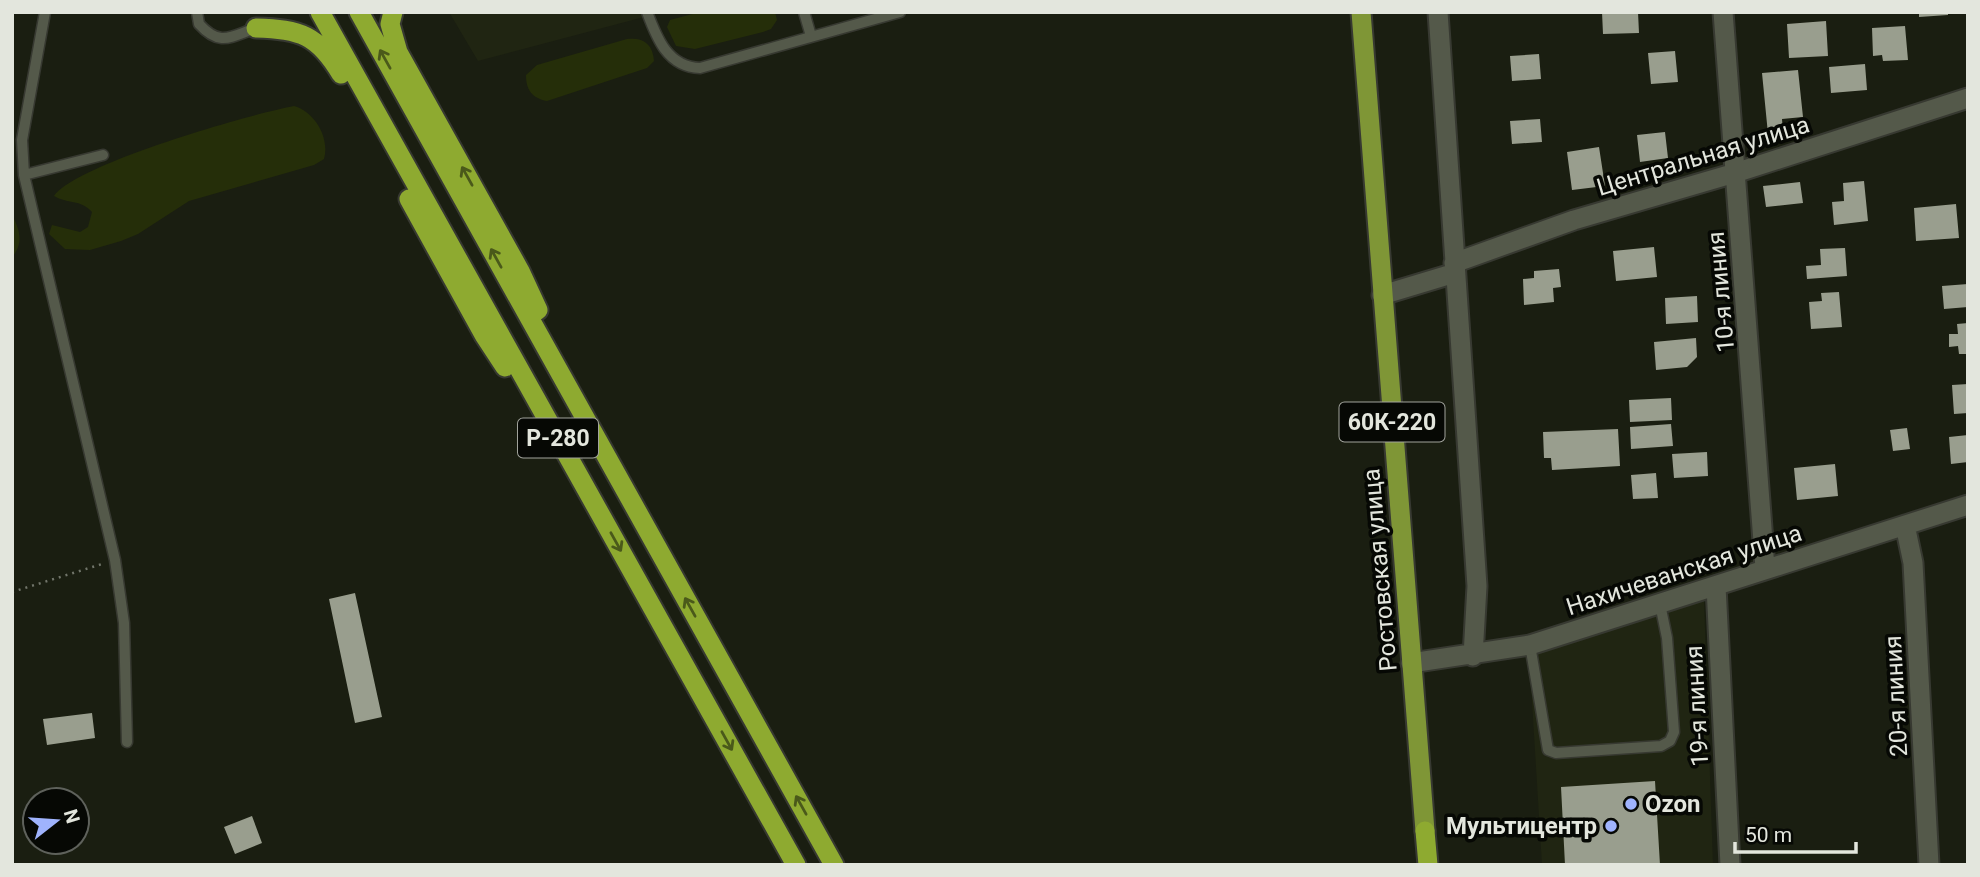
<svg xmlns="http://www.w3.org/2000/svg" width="1980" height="877" font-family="Roboto,sans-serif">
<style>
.built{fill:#202512}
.green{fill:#252e09}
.building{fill:#999e8e}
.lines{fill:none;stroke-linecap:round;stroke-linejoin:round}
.service-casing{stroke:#373931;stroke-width:13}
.minor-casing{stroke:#373931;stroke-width:23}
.primary-casing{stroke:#373931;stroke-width:23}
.trunk-casing{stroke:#373931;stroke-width:23}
.path{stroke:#71756a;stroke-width:2.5;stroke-dasharray:2 5;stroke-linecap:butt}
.service{stroke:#54594a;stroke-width:10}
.minor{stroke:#54594a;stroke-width:19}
.primary{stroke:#7f9636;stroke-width:19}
.trunk{stroke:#8eaa30;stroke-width:19}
.oneway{stroke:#4a591a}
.poi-dot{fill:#9fb3fd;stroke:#060804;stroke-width:2.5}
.labels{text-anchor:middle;stroke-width:7;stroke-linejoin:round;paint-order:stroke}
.shield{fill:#060804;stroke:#a1a39c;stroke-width:2}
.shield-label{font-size:23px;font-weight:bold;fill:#e3e6dd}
.street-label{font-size:24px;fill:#e3e6dd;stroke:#060804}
.poi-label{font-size:24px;font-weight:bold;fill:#e3e6dd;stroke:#060804;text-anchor:start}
</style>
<rect width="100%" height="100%" fill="#1a1e11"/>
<path class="built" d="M449,12H663L478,61Z
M1704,599L1713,865H1542L1529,653Z"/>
<path class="green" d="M700,12H775L777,20L771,29L763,32L695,49L676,46L667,27L670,20Z
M627,39C643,37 653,44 654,61L647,68L547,101C532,98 526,90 526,75L537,65Z
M294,106C315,112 330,138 324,159L314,165L189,201L138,234L121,241L90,250L65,249L49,234L52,225L80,232L88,227L92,212C81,199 67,204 54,196C76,164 251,114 294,106Z
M12,215C20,230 24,243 12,257Z"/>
<path class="building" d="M1602,12H1638L1639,33L1603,34Z
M1919,12H1948V15L1919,17Z
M1826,21L1828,56L1789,58L1787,24Z
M1905,26L1908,60L1883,61L1882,55L1873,56L1872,28Z
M1675,51L1678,82L1651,84L1648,53Z
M1539,54L1541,79L1512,81L1510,56Z
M1865,64L1867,90L1831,93L1829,67Z
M1798,70L1803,117L1782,119L1783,133L1768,134L1762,73Z
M1540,119L1542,142L1512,144L1510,121Z
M1665,132L1668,158L1640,162L1637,135Z
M1599,147L1605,186L1572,190L1567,152Z
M1864,181L1868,221L1834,225L1832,202L1844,201L1843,183Z
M1800,182L1803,203L1766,207L1763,186Z
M1956,204L1959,238L1916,241L1914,208Z
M1654,247L1657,277L1616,281L1613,251Z
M1845,248L1847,276L1807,279L1806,266L1821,265L1820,249Z
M1559,269L1561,287L1553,288L1554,302L1524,305L1523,279L1534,278V271Z
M1968,284V307L1944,309L1942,286Z
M1839,292L1842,327L1811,329L1809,302L1822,301L1821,293Z
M1697,296L1698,322L1666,324L1665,298Z
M1968,323V354H1959L1958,346L1949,347V334H1958L1957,324Z
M1696,338L1697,357L1687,367L1656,370L1654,342Z
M1968,384V413L1954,414L1952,385Z
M1671,398L1672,420L1630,422L1629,400Z
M1671,424L1673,446L1631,449L1630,427Z
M1907,428L1910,449L1893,451L1890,430Z
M1618,429L1620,466L1552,470L1551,458H1544L1543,432Z
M1968,435V462L1951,464L1949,437Z
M1707,452L1708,476L1674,478L1672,454Z
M1835,464L1838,496L1797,500L1794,468Z
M1656,473L1658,498L1633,499L1631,475Z
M355,593L382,717L355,723L329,599Z
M92,713L95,738L47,745L43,719Z
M1655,781L1660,865H1565L1561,787Z
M252,816L262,843L235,854L224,827Z"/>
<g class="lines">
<defs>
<path id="service" d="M45,12L22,140L24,175L115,560L124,623L127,742
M197,12L199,24C220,47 230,37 256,28
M647,12C657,39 668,67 700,68L900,12
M804,12L811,36
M24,175L103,155
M1530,645L1548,750L1556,753L1661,746L1670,741L1674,732L1667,638L1660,604"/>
<path id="minor" d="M1438,12L1477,586L1473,656
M1723,12L1765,568
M1454,263L1574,220L1735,173L1968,98
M1382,295L1455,273
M1905,525L1913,563L1929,865
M1716,586L1730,865
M1411,663L1530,645L1968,505"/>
<path id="primary" d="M1361,12L1425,831"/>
<path id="trunk" d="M320,12L796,865
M359,12L834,865
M393,12L390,24L398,52L520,271L538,310
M256,28C300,29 318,35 341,74
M409,199L484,335L505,367
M1425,831L1428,865"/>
</defs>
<use href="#service" class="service-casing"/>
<use href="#minor" class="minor-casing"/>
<use href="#primary" class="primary-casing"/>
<use href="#trunk" class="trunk-casing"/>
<path class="path" d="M12,592L102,564"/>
<use href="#service" class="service"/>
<use href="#minor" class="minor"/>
<use href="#primary" class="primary"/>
<use href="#trunk" class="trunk"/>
</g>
<defs><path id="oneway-shaft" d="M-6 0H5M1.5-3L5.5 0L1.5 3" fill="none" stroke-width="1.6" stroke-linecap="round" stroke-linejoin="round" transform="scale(1.75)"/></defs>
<g class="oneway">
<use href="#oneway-shaft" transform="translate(385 59) rotate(-119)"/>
<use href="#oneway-shaft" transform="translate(467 176) rotate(-119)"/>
<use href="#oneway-shaft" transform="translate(496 258) rotate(-119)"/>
<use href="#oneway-shaft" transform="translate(616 542) rotate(61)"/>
<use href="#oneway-shaft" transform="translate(690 607) rotate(-119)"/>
<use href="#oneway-shaft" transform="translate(727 741) rotate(61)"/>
<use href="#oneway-shaft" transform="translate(801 805) rotate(-119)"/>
</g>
<g class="poi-dot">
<circle cx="1631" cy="804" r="7"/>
<circle cx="1611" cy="826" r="7"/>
</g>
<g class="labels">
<g class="shield">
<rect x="1339.5" y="402.5" width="105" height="39" rx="5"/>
<rect x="518" y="418.5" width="80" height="39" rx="5"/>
</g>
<g class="shield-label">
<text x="1392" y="430">60К-220</text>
<text x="558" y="446">Р-280</text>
</g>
<g class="street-label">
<text transform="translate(1703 156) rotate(-17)" y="8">Центральная улица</text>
<text transform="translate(1721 292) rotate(-95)" y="8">10-я линия</text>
<text transform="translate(1380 570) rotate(-95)" y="8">Ростовская улица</text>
<text transform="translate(1684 570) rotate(-18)" y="8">Нахичеванская улица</text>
<text transform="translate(1896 696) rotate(-93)" y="8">20-я линия</text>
<text transform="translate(1697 706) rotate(-93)" y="8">19-я линия</text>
</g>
<g class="poi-label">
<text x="1645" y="812">Ozon</text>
<text x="1597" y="834" text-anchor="end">Мультицентр</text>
</g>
</g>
<rect width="1980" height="877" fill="none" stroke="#e3e6dd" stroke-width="28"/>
<g transform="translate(56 821) rotate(73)"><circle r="33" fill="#060804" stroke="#5e615b" stroke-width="2"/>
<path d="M0-5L12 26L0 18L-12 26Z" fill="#9fb3fd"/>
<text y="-10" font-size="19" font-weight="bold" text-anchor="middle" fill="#e3e6dd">N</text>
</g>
<path d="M1735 842v10h121v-10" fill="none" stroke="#e3e6dd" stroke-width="3.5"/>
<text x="1745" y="842" font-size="21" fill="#e3e6dd" stroke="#060804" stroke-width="5" paint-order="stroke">50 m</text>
</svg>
